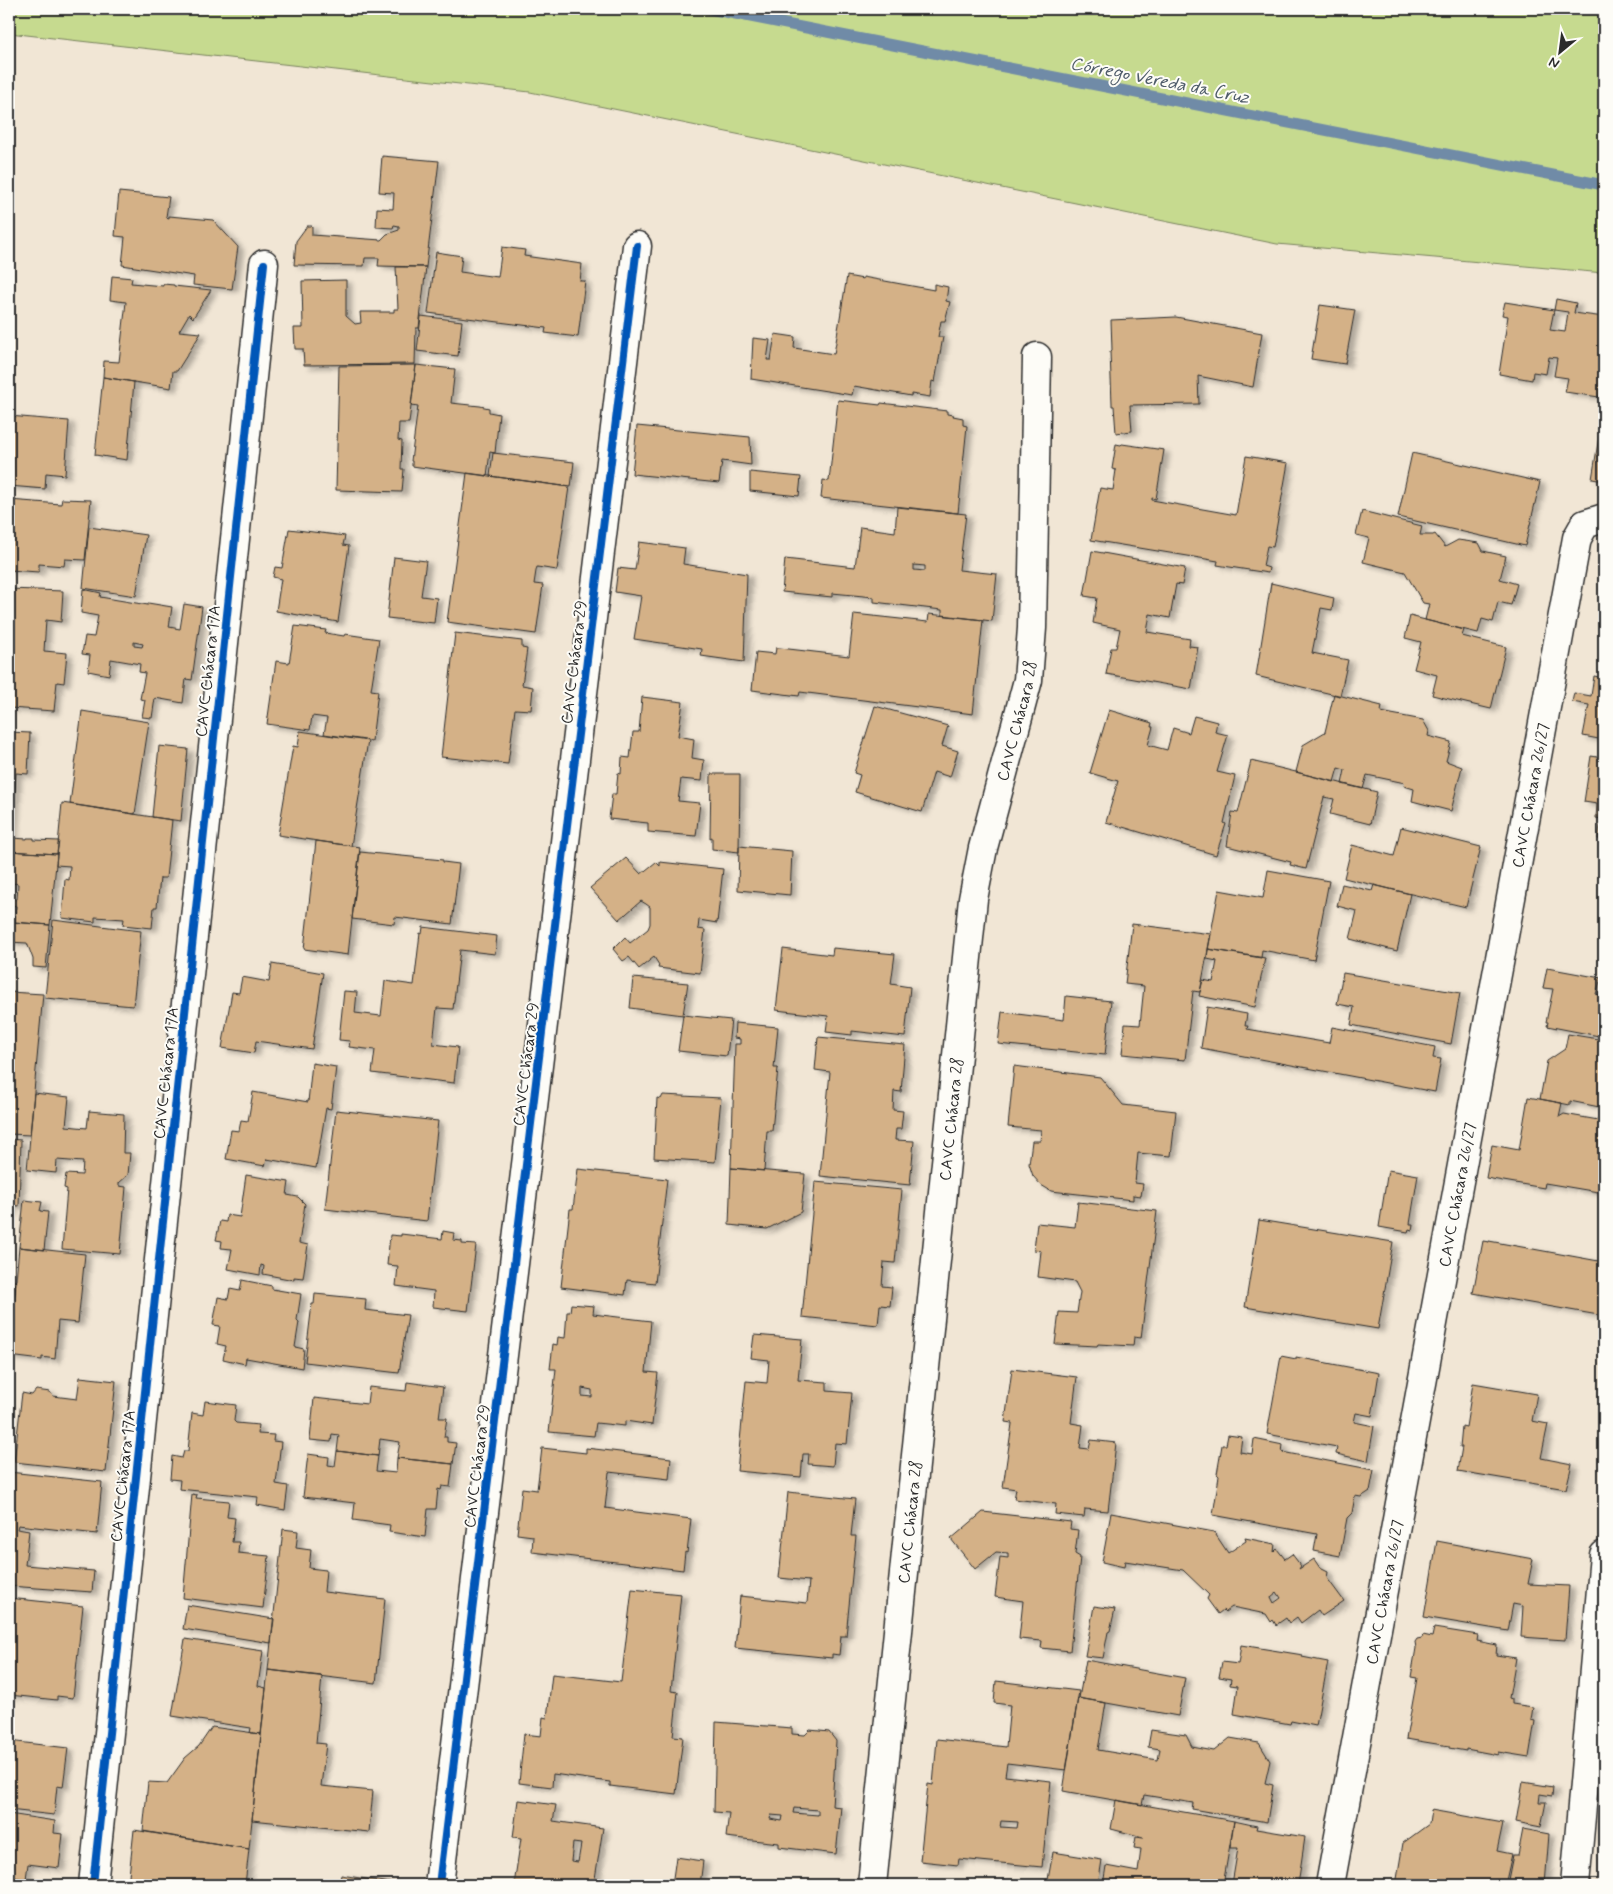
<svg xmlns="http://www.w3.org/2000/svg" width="1613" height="1894" font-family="Mynerve,sans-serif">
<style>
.green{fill:#c6da8f;stroke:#78825d}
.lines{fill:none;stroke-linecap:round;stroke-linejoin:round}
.stream{stroke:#708ba7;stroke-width:11}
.building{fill:#d4b187;stroke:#2b2b2b;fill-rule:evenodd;filter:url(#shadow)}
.minor-casing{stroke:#2b2b2b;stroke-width:31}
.minor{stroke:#fdfcf7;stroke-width:28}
.cycleway-casing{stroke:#fdfcf7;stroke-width:11}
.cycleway{stroke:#0057b8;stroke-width:8}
.labels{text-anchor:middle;stroke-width:4;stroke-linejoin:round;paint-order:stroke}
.street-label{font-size:16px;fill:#2b2b2b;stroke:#fdfcf7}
.water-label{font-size:18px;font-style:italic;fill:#4e5b69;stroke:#fdfcf7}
</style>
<defs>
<filter id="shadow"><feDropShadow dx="5.5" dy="3" stdDeviation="2.5" flood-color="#0004"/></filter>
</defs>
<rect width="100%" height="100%" fill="#f1e6d5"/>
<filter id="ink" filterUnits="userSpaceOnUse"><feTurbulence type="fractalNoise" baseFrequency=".02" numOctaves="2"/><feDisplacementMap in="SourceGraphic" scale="10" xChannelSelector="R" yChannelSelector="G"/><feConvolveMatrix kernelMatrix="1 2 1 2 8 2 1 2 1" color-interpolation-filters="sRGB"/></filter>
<g filter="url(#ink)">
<path class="green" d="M9,9H1604V273L1277,244L530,92L9,33Z"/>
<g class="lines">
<path class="stream" d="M710,9L1604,185"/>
</g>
<path class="building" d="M382,156L439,161L426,267L378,266L379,258H365L364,266L294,265L296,241L307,226H312V235L381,240L387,234L399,230V226L394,225L393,228L376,227L377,208L393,209L394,193L379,192Z
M119,192L169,197L166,217L169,218V216L213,220L238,247L232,289L193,285L194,276L122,265L125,237L115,236Z
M502,247L525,250L524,256L582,264L580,281H585L578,337L545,333L546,328L428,313L436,252L462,256L460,272L498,277Z
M396,267H426L419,328H416L415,364L304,365L303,349H295L294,328H303L302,281L346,280V316L355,324L361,323L360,312H394V309H398Z
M112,276L132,278L131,283L163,286V284L174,285V286L211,290L193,318L189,314L179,331L201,333L177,371H173L171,388L103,377L104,361L119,362L126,302L110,300Z
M847,276L863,279V277L934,290V284L948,287L946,301L950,302L945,321H941L938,337H943L935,382L932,381L930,397L911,394V396L854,386L852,395L751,379L753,338L770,340L767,360H771L775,334L795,337L794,348L834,354Z
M1556,299L1576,303L1574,313L1604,317V364L1599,397L1565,392L1568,378L1554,376L1557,358L1549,357L1546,374L1533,372L1532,380L1499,374L1508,316L1502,315L1505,302L1554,310ZM1554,310L1568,312L1565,332L1550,330Z
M1320,305L1355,310L1345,364L1311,359Z
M421,316L462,321L458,356L417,351Z
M1176,317L1262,333L1253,387L1198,376L1199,404L1130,405L1132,431L1116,433L1114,406H1112V404L1110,352L1112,350L1111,320Z
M416,365L409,423H399L398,440L402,441L401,469H404L402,492L336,490L339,366Z
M416,365L455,369L451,403L480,406L489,408V412L499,414L495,453L490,452L487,476L412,466V461H411L418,406L411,405Z
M103,377L134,382L127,460L95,455Z
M838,400L880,405L881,403L947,411V414L954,415L953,416L963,418V425L967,426L958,513L821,498L823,480L829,481Z
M1604,406V481L1592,479Z
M9,416L69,421L65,475L46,473L45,489L9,486Z
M637,426L750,437L751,465L722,461L719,483L632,474Z
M1116,444L1121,445L1122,444L1164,450L1156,499L1152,498V500L1236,515L1246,456L1288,463L1273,547L1267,546L1263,566L1269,568L1268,573L1217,565L1218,561L1091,540L1100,488L1113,490L1116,470L1112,469Z
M493,453L574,462L571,487L490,476Z
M1412,453L1540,482L1525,546L1398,517Z
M750,472L801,477L799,496L750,491Z
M467,473L569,487L557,570L537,567L536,571L534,584L543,585L536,634L447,622Z
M62,499L91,500L85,560L65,559L64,566L39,564V572L9,570V500L61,504Z
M897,507L966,514L959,570L997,574L992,621L942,615V610L874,602V597L832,593V597L782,592L785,559L855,567L860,527L895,532ZM914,565L925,566V571L914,570Z
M1362,511L1422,526L1420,535H1433L1435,534L1445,547L1458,540L1479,543L1483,551L1506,556L1500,579L1517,584L1511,605L1498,602L1493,622L1482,619L1478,633L1425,620L1429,604L1423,603L1405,572L1363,562L1369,538L1356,535Z
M89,527L146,535L136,596L83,588Z
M289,529L345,536L343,545L349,546L338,622L276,611L281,579L273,577L275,567L282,568Z
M639,542L685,548L683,564L747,574L744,662L701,656L702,649L634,639L641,596L615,592L618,568L635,570Z
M1092,551L1185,568L1182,585L1176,584L1170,618L1150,614L1147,632L1190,639L1189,646L1198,647L1191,689L1106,674L1111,648H1116L1120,629L1093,623L1097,598L1084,596Z
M394,557L426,561L421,596L437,598L434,623L387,618Z
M1271,583L1334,598L1332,610L1321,608L1312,653L1348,660L1340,696L1256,676Z
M9,589L63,591L61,622L46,620L44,651L67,653L64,683L57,682L54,711L9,708V653H14V646H9Z
M83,589L101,593L100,597L148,605V603L172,607L169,627L180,629L184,604L202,607L192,680L186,679L183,703L155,698L152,718L142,717L145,700L140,699L145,673L139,672L140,664L111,659L109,675L88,671L90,655L82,654L85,636L94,637L98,616L81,613ZM134,642L143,644L142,647L134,646Z
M854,614L928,622L929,614L983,620L973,714L800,692L799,696L752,690L756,652L775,654L776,648H780L849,656Z
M1410,616L1464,630L1462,636L1506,647L1491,709L1432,695L1437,675L1414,669L1421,642L1405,638Z
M295,626L326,630L325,633L344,636L345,634L379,639L371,690L378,691L372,741L324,734L327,718L312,716L310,730L267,724L276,661L289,663Z
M455,633L522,641V648L527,649L522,685L533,687L531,710L515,709L508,764L441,757Z
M1594,676L1604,678V740L1583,736L1589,705L1572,702L1574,693L1591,696Z
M1334,694L1382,706L1381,712L1423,720L1429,731L1428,736L1451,742L1446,761L1462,767L1451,811L1412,801L1414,789L1404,786L1405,783L1367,775L1363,789L1342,784L1345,770L1338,768L1334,782L1296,772L1303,745L1325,732Z
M642,697L683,702L678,736L694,739L692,758L704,760L702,781L681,779L678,801L700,803L696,836L648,832V823L609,819L612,794H616L618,773L621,774L622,757L630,758L633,732H639Z
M875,706L948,726L942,746L958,751L950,777L934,772L922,812L855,792L860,775L854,773Z
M1109,710L1152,723L1151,727H1153L1148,745L1167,750L1173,728L1189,733L1194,716L1217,722L1215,732L1228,735L1217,772L1235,776L1224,823L1226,824L1216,855L1106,822L1118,781L1090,773Z
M82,711L149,722L135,814L70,804Z
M300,731L368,741L351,846L278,835L293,746L298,747Z
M9,732L30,733L28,774L16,773L12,838L27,839V838H34V840L59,841L57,854L9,851Z
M159,746L188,749L181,821L152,817Z
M1591,756L1604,758V840L1598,839L1601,819L1596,818L1597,804L1584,802Z
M1251,761L1377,792L1370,824L1330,814L1334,799L1324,797L1306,869L1290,865L1291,862L1227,846L1232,812L1238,813Z
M711,774H740L739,852L712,849V837L710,838Z
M62,803L172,820L166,878H160L157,907H154L152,928L123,925L124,919L95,917V922L62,918L65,879L69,880L70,866L56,865Z
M1401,827L1481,847L1466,907L1344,878L1352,845L1394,856Z
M316,841L360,847L348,955L304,949Z
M739,846L792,851L790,895L738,890Z
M9,851L57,854L50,925L15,922L16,906L12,905L11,922H9ZM13,883L18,884L17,899H12Z
M360,852L443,860V862L459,864L452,924L395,917L394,924L352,919Z
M626,858L641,874L656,862L660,866V862L723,869L717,923L699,920L698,929L705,930L700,973L658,968L659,965L654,957L639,969L629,957L623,961L613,949L625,937L630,943L648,929L650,924V907L646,904L641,901L619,920L590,888Z
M1268,870L1329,881L1314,960L1262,950L1261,958L1208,949L1219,890L1263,898Z
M1342,884L1372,891L1374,885L1410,894L1397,951L1350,939L1357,911L1337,906Z
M53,920L141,931L133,1006L45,998Z
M9,922L50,925L46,968L33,967V959L27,943L9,942Z
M1132,924L1211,934L1200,992L1193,991L1185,1060L1122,1054L1125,1024L1140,1025L1144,986L1125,984Z
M423,927L497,936L495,954L460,950L453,1009L437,1008L433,1044L458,1047L454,1083L372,1073L375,1050L349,1047L350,1041L339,1040L344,991L357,992L355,1013L381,1016L385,981L414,985L420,933L422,934Z
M833,948L895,954L891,984L910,987L905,1037L852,1031V1035L826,1032L828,1016L776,1010L783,949L832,955Z
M1208,949L1265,958L1255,1007L1199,996L1203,980L1213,982L1217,961L1207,959Z
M272,964L323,973L312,1049L256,1041L254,1053L222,1048L232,992L239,993L242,977L269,982Z
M1547,968L1601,978L1596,994L1604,996V1027H1601L1599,1036L1547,1026L1548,1022H1546L1553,989L1543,988Z
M1343,973L1460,993L1451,1044L1351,1025L1354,1007L1337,1004Z
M633,978L688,983L683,1015L630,1008Z
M9,992L43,994L30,1135L9,1134Z
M1066,996L1111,1001L1105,1055L998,1044L1002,1012L1064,1020Z
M1207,1007L1247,1014L1245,1026H1248L1247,1029L1329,1043L1332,1027L1435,1047L1433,1058L1441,1059L1435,1092L1201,1048Z
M683,1015L731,1020L727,1056L678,1051Z
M735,1023L778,1027L774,1068H778L772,1131H767L764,1171L731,1168L735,1044H740V1039L734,1038Z
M1568,1034L1604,1040V1108L1570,1101V1105L1540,1099L1547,1061L1565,1049Z
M818,1037L905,1045L901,1092L894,1091L893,1110L903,1111L901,1129H896L895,1140L914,1141L910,1185L820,1176L830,1072L815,1070Z
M312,1063L336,1067L331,1109L326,1108L316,1168L267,1159L265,1166L226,1159L231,1130L239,1131L241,1120L248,1121L253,1092L308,1102Z
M1014,1066L1100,1077L1123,1105L1176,1111L1171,1156L1138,1153L1135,1183L1143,1184L1141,1196L1133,1195V1200L1051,1191L1041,1185L1033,1176L1029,1164L1032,1141H1040L1041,1130L1008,1127Z
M34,1093L69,1097L66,1126L87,1128L89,1111L124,1114L123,1153H130L128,1175L119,1183V1186L126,1187L120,1254L62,1249L67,1189L64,1188L66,1174L82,1175L83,1162L57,1160L56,1173L27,1170Z
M663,1095L721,1098L715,1162L654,1158L657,1098L661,1099Z
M1528,1097L1562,1103L1559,1117L1564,1114L1604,1121V1193L1545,1183L1544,1188L1486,1178L1492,1145L1519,1150Z
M336,1110L438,1121L427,1221L325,1209Z
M9,1139L21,1140L19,1206L11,1205V1213H9Z
M731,1168L805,1174L801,1212L767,1229L729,1225Z
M578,1169L667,1179L655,1283L627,1280L625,1295L561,1287L570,1209H573Z
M1388,1170L1418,1175L1410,1224H1413L1412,1230L1409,1229L1408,1232L1379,1227Z
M246,1175L289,1182L287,1195L298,1197L305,1204L299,1243L308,1245L303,1278L294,1277V1280L263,1274L264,1266L261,1265L260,1275L228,1269L232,1249L221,1248L222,1241L216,1240L220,1221L226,1222L227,1215L240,1217Z
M815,1182L902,1190L895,1263L884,1262L882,1286L892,1287L890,1306L880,1305L878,1325L802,1317Z
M24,1200L42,1202L40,1211L48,1212L44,1250L19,1247Z
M1078,1202L1157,1211L1141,1338L1134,1337L1133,1346L1098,1344L1097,1346L1055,1344L1059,1312L1077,1313L1080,1292L1075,1282L1038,1277L1041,1251L1034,1250L1037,1223L1075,1227Z
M1259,1220L1393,1242L1378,1329L1245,1307Z
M443,1231L454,1233L453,1240L462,1241V1244L476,1245L468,1311L433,1307L434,1291L396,1286L398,1266L387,1265L390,1235L401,1236V1234L442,1239Z
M1483,1241L1489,1242V1241L1604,1262V1316L1473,1293Z
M19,1247L85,1254L78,1323L58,1321L55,1359L42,1357V1360L9,1356Z
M242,1280L272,1286V1289L301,1294L297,1320L299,1322L295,1347L304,1349L302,1368L246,1358L245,1364L223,1359L226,1346L217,1344L220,1326L213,1325L218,1297L228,1299L230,1289L240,1291Z
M9,1281H16L9,1353Z
M315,1294L366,1299L365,1310L408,1315L399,1373L305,1362L312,1304H314Z
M571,1304L594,1306L593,1314L651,1321L646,1372L658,1373L652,1425L625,1421V1426L596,1423L594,1436L549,1432L556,1369H550L553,1344L557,1345L558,1337L565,1338L567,1312H570ZM582,1388L592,1390V1397L582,1396Z
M754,1335L802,1339L798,1380L827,1382V1391L852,1393L847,1444L835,1443L833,1466L808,1464L809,1454H803L801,1477L737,1471L746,1381L767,1383L769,1360L751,1358Z
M1281,1356L1296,1359V1357L1379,1373L1372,1416L1356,1413L1354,1422L1374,1426L1368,1461L1336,1454L1337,1447L1267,1434Z
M1012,1369L1077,1377L1071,1423L1083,1425L1080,1448L1089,1449L1091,1440L1116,1443L1108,1511L1085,1509L1084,1517L1055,1514L1056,1504L1014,1499L1016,1489L1003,1487L1012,1424V1423L1005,1422Z
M80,1377L116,1381L106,1472L14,1462L22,1393L32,1395L36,1390L50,1392L53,1396L77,1399Z
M407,1382L443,1387L439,1418H447L444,1437H447V1442L456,1443L453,1464L397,1458L400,1442L380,1439L378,1456L337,1451L339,1435L332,1434L331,1442L310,1440L314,1398L367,1404L369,1387L406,1391Z
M1473,1383L1537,1394L1532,1421L1548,1424L1541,1458L1572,1464L1566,1489L1458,1471L1462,1447H1460L1462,1426L1466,1427Z
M205,1401L236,1405L234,1421L236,1423L259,1425L258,1434L274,1435L273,1441L281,1442L276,1484L288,1486L285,1510L257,1505L258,1497L179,1489L180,1480L170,1479L172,1456L182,1458L184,1451H188L192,1413L203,1415Z
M1228,1435L1242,1437L1240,1452L1252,1454L1254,1439L1283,1445L1282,1452L1374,1470L1370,1491L1361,1497L1355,1496L1352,1513L1347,1518L1340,1556L1314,1551L1317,1534L1213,1515L1219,1476L1217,1474L1222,1445H1226Z
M542,1448L586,1453V1448L671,1458L669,1479L609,1472L605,1508L691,1519L687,1553L685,1552L683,1570L532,1552L533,1536L517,1534L522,1488L537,1490Z
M337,1451L378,1456L376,1471L396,1473L397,1458L453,1464L450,1487L442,1486L441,1490L438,1489L436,1509H428L425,1537L389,1532L390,1525L353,1520L355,1503L303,1497L308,1454L329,1457L328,1465L335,1466Z
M9,1472L102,1482L97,1534L18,1525L17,1529L29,1531L25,1565L94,1571L92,1592L9,1586Z
M788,1492L855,1499L851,1536H856L846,1636H841L839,1655L832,1654V1658L735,1648L740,1596L807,1603L809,1581L779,1578Z
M192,1494L197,1495L196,1498L229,1501L227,1517L235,1518L232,1542H239L238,1553L269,1556L263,1608L183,1598Z
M983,1512L1071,1522L1070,1529L1078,1530L1075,1554L1080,1557L1070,1651L1041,1648L1042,1641L1019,1639L1023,1601L995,1597L1000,1557L1008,1558V1553L996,1552L975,1569L951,1539Z
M1111,1513L1214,1532L1228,1553L1246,1541L1245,1538L1275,1544L1274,1552L1277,1549L1285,1559L1292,1554L1301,1566L1299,1569L1314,1559L1320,1568L1328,1572L1327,1578L1344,1601L1322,1616L1318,1610L1301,1623L1297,1617L1289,1623L1286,1618L1276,1625L1273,1620L1271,1622L1266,1614L1232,1607L1225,1612L1223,1610L1218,1614L1207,1599L1209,1595L1183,1570L1125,1561L1124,1567L1102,1562ZM1277,1592L1281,1598L1274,1603L1271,1597Z
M283,1529L298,1531L296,1548L311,1550L309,1568L326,1570L324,1592L385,1599L376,1683L268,1670Z
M1437,1541L1533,1559L1528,1584L1569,1586L1565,1640L1521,1637L1523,1606L1513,1604L1508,1631L1424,1617Z
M632,1589L681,1594L671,1691L678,1692L673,1736L683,1737L676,1794L610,1786V1782L553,1774L552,1787L519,1783L524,1734L541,1736L543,1717L547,1718L552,1674L621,1682Z
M9,1598L83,1606L73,1698L57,1696V1700L9,1695Z
M187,1605L274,1619L271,1643L183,1629Z
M1094,1606L1115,1609L1110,1631L1108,1632L1103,1658L1085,1656Z
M1434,1628L1478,1635L1477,1641L1497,1645L1496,1655L1516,1658L1509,1698L1512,1699V1704L1533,1707L1531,1720L1535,1721L1529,1757L1498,1752V1755L1466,1749V1751L1449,1748V1746L1406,1739L1417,1678L1411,1677L1416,1648L1415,1642L1417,1639L1422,1638L1423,1635L1432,1637Z
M185,1639L263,1651L258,1686L266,1688L261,1734L250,1733L251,1728L172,1716Z
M1241,1645L1303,1655L1302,1657L1328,1662L1316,1726L1291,1721L1290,1724L1234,1714L1238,1686L1230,1685L1231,1679L1219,1677L1222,1662L1238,1664Z
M1086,1660L1185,1678L1178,1716L1079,1698Z
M268,1670L322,1676L316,1743L326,1744L321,1786L373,1791L369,1832L252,1820Z
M996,1681L1079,1691L1066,1770L1007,1763L1005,1776L1051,1781L1042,1867L959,1859L958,1865L920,1861L928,1784L933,1785L937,1739L1006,1747L1010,1705L994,1703ZM1001,1821L1018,1822L1017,1828L1000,1827Z
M1078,1698L1106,1703L1098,1750L1158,1760L1160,1749L1148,1747L1151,1730L1186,1735L1192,1747L1214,1751L1230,1738L1259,1743L1270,1761L1265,1783L1273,1785L1267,1822L1192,1809L1193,1803L1144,1795L1142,1805L1063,1791Z
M716,1722L792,1728V1734L805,1735L810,1730L829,1732L836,1741L832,1806L841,1807L836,1854L779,1847V1843L726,1837L729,1813L714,1812ZM794,1808L818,1810V1815L793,1813ZM771,1815L783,1816L782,1821L770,1819Z
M212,1727L261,1734L249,1849L143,1831L148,1782L167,1783L185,1758L199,1746Z
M9,1741L68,1748L63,1787L57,1786L54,1815L9,1810Z
M1523,1782L1553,1787L1552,1796L1540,1794L1539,1802H1546L1541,1827L1516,1822Z
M518,1800L556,1805L553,1821L603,1828L594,1885H514L521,1838L513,1837ZM573,1843L581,1844L578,1862L571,1861Z
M1116,1800L1234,1821L1223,1885H1103L1106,1866L1138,1872L1141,1849L1134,1848L1136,1837L1143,1838V1837L1111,1829Z
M1431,1810L1503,1823L1497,1851L1512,1854L1505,1885H1396L1403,1843L1429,1824Z
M9,1814L55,1821L54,1833L63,1834L59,1868L28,1864L26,1879L9,1877Z
M1234,1821L1257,1826L1256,1829L1305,1837L1298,1885H1223L1224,1882L1232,1884L1238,1848H1230Z
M1523,1829L1549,1834L1545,1885H1507L1513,1855H1518Z
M134,1830L249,1849L245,1885H128Z
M1053,1852L1102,1860L1098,1885H1047Z
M676,1857L703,1861L700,1885H672Z
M341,1875L404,1885H339Z"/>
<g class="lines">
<defs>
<g id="minor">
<path d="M93,1885L264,264"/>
<path d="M439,1885L637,246"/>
<path id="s1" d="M872,1885L973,899L983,848L1028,680L1032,628L1037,357"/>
<path id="s2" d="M1330,1885L1577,538L1585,524L1604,518"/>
<path d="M1575,1885L1604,1555"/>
</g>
</defs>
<use href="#minor" class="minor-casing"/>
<use href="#minor" class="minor"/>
<defs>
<path id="cycleway" d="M93,1885L264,264
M439,1885L637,246"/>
</defs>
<use href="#cycleway" class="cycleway-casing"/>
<use href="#cycleway" class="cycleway"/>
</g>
</g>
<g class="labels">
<g class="street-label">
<text transform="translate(573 662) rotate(-83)" y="6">CAVC Chácara 29</text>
<text transform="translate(207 671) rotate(-84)" y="6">CAVC Chácara 17A</text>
<text dy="6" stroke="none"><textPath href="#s1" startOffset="1175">CAVC Chácara 28</textPath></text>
<text dy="6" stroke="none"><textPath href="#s2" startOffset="1108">CAVC Chácara 26/27</textPath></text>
<text transform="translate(525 1064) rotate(-83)" y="6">CAVC Chácara 29</text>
<text transform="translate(165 1073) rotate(-84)" y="6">CAVC Chácara 17A</text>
<text dy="6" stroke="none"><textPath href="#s1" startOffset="770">CAVC Chácara 28</textPath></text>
<text dy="6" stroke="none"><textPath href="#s2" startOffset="702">CAVC Chácara 26/27</textPath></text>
<text transform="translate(476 1466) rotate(-83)" y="6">CAVC Chácara 29</text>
<text transform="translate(122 1476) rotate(-84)" y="6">CAVC Chácara 17A</text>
<text dy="6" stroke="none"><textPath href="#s1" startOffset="365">CAVC Chácara 28</textPath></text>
<text dy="6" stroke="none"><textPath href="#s2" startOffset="298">CAVC Chácara 26/27</textPath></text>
</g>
<g class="water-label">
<text transform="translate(1160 80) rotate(11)" y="6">Córrego Vereda da Cruz</text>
</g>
</g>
<rect width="1613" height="1894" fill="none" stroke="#fdfcf7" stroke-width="30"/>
<rect x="15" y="15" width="1583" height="1864" fill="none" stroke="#2b2b2b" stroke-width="2" filter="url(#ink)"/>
<g transform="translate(1560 52) rotate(209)" stroke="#fdfcf7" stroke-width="4" paint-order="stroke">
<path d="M0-4L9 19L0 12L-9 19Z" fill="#2b2b2b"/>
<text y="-8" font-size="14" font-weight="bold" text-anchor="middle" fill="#2b2b2b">N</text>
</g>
</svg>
